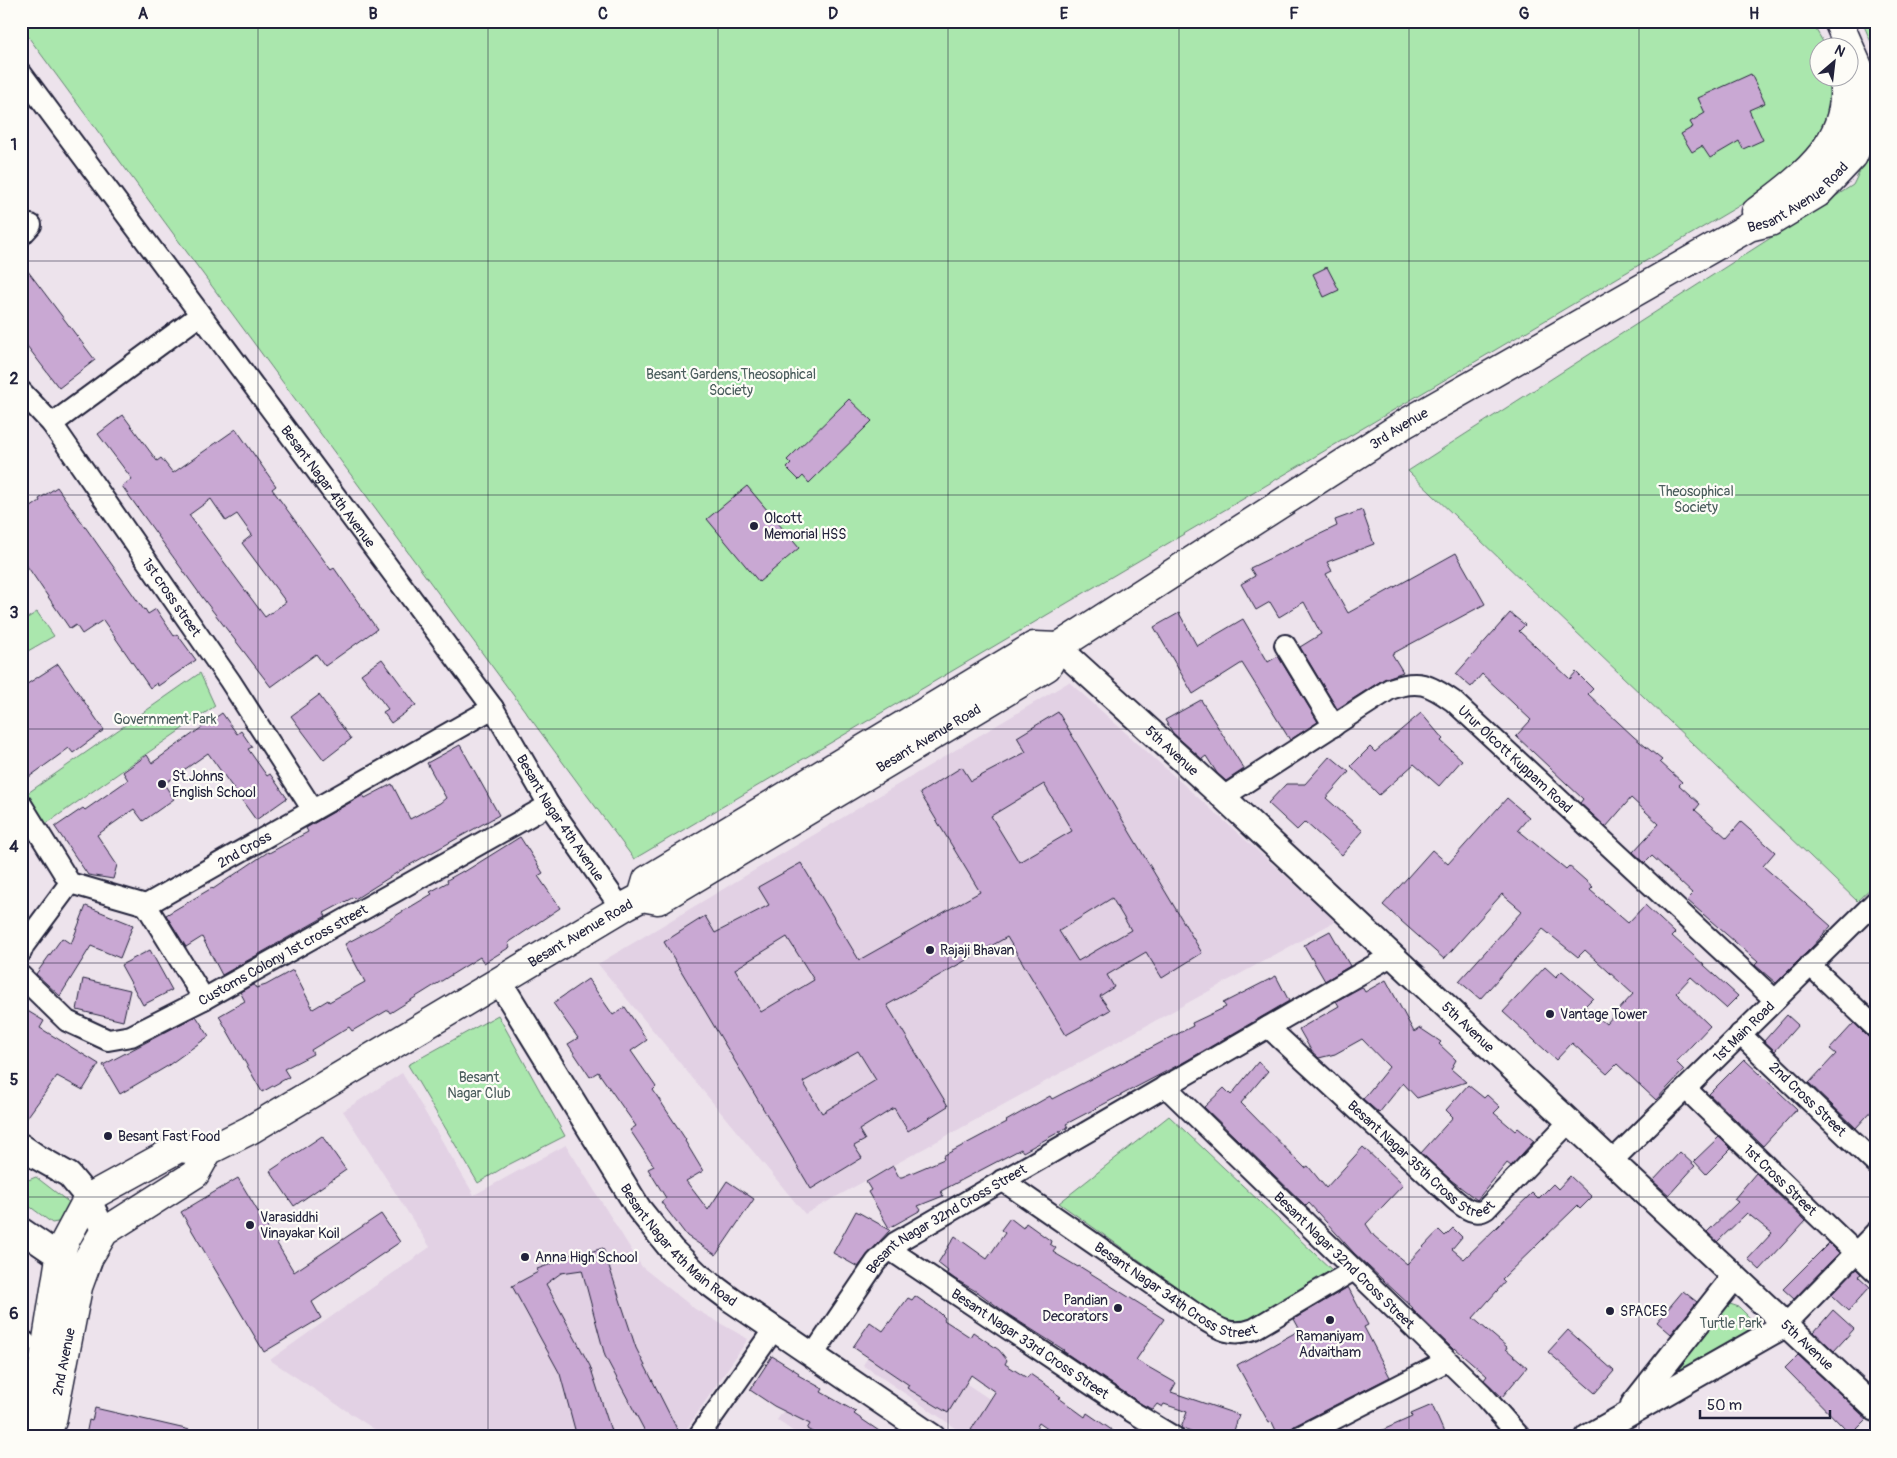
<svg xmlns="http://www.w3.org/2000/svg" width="1897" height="1458" font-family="Pangolin,sans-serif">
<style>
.built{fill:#e2d1e4}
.green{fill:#aae7ad;stroke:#668474}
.building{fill:#c9a8d3;stroke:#22223b;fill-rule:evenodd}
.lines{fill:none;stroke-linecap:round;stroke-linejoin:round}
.minor-casing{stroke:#22223b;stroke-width:24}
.tertiary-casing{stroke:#22223b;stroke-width:28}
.secondary-casing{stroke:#22223b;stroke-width:31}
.minor{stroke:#fdfcf7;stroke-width:20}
.tertiary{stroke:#fdfcf7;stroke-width:24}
.secondary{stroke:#fdfcf7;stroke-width:28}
.grid{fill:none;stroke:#22223b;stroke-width:1;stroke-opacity:0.55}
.poi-dot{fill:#22223b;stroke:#fdfcf7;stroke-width:2}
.labels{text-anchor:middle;stroke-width:4.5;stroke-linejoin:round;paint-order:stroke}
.street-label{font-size:14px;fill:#22223b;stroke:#fdfcf7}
.park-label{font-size:14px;fill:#4b5d5d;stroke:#fdfcf7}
.poi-label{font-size:14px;fill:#22223b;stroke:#fdfcf7;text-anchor:start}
.neatline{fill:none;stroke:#22223b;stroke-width:2}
.grid-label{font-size:16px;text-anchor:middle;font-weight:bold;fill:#22223b}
</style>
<rect width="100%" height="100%" fill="#ede3ec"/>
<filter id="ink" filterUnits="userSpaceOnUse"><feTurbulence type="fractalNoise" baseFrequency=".02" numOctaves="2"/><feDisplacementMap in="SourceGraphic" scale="10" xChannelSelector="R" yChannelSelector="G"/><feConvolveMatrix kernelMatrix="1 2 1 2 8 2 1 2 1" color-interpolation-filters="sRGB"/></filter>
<g filter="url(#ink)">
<path class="built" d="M1069,682L1336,921L805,1214L598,964Z
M402,1073L474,1195L566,1145L642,1267L695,1309L748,1339L681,1437H386L270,1360L430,1247L343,1111Z
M885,1330L1047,1437H969L863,1365Z
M804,1382L886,1437H801L777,1420Z"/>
<path class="green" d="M21,21H1811L1826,47L1820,48V78H1844L1820,158L634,859L21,27Z
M1862,21H1876V54Z
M1876,138V883L1857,901L1408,471L1853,185Z
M37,612L54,636L21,655V622Z
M200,673L215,706L43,826L25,795Z
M498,1015L565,1136L506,1166L478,1183L408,1065Z
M1169,1116L1333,1271L1236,1329L1059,1203Z
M36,1177L71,1204L68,1220L52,1223L21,1200L23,1182Z
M1730,1304L1739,1307L1751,1319L1750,1327L1746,1332L1667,1381L1657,1380L1727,1305Z"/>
<path class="building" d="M1751,74L1765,103L1749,110L1763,140L1743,149L1739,141L1710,158L1702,146L1692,152L1681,134L1693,127L1690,122L1705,113L1698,98Z
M21,262L95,360L59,388L21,338Z
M1327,267L1339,290L1324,297L1313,274Z
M849,399L872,421L809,483L803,476L799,480L787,468L791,464L787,460Z
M123,415L157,461L161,458L173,473L236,429L276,486L272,489L331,570L334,568L377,629L325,666L316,654L271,687L202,597L122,486L132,479L98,434ZM211,499L226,521L237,514L252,535L242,543L286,602L265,617L189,515Z
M747,486L799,548L759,582L707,519Z
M57,487L144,610L145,609L148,614L156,609L174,636L177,634L196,660L158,686L157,683L150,688L103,620L82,634L76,625L70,629L21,557V514L40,501L39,499Z
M1362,510L1374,544L1327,562L1332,571L1326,574L1348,613L1456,553L1485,604L1392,654L1403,672L1384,679L1337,709L1300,647L1321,634L1304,602L1279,617L1270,602L1256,610L1241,584L1255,576L1250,568L1337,526L1335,520Z
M1179,613L1197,646L1243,619L1268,662L1278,656L1318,722L1290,740L1242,663L1193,694L1154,627Z
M1510,613L1525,625L1519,631L1570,679L1576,672L1593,689L1588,694L1634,737L1662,760L1660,762L1682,782L1679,785L1700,804L1695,810L1727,838L1741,822L1775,852L1763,866L1831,926L1813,946L1776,983L1755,965L1758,962L1687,900L1693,894L1652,856L1645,863L1633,852L1659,824L1631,798L1606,827L1580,803L1583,799L1516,736L1531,720L1482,674L1471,687L1456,674Z
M382,659L416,705L391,723L383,712L388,709L361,674Z
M58,664L104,730L73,753L69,748L29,777L21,764V688Z
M319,695L351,739L324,760L291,716Z
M1201,700L1244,769L1226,781L1217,773L1206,756L1202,759L1173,733L1165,720Z
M1058,712L1202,953L1162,978L1146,952L1107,975L1114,987L1100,996L1110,1010L1066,1035L1007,937L887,1005L948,1106L908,1131L894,1108L859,1130L865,1140L854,1146L862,1158L811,1189L664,942L705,916L715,933L769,905L758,887L801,863L859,960L980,892L920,793L962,767L971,781L1026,752L1017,737ZM1044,784L1072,831L1019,862L991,816ZM1112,898L1131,930L1078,961L1059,931ZM787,937L814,980L761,1012L735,969ZM858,1051L876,1080L822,1113L803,1082Z
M222,713L237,734L241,731L252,747L248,749L267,776L270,774L287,798L256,820L208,753L164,784L174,799L143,821L134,809L97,835L117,865L113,879L88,875L55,827L83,808L85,810L128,780L123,772L147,755L152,763Z
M1421,713L1443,739L1441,741L1462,760L1439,786L1414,764L1379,795L1351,766L1370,747L1375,752Z
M460,745L499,815L406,867L355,899L354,897L324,913L326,916L222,975L202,937L186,947L166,915L212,888L213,889L268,852L269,853L308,832L306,828L363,795L365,798L392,784L410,819L440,803L446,798L427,763Z
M1330,756L1349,772L1326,798L1363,831L1342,855L1305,822L1297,830L1268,803L1286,784H1305Z
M1507,798L1529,817L1518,830L1566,869L1569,866L1593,887L1590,890L1628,923L1645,905L1675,933L1672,936L1738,996L1726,1008L1691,977L1676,993L1710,1026L1676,1062L1684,1070L1656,1100L1617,1064L1607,1074L1572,1043L1556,1060L1503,1012L1545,967L1556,977L1562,971L1593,998L1585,1006L1606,1024L1633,994L1585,950L1578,957L1543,929L1480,999L1459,981L1522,911L1502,894L1444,959L1383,905L1432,850L1448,864Z
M520,837L543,873L538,876L560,908L508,943L510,947L484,963L480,957L390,1013L388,1010L352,1031L349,1027L311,1050L313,1054L284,1069L289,1077L262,1092L219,1016L245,1001L240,992L254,984L256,988L266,985L293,970L313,1009L328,1000L329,1002L365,982L345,944L377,927L432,894L430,892L448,882L447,880L463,871L464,872Z
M86,906L133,925L120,958L91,946L60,996L36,974L62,938L71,944Z
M1330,931L1350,966L1325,981L1304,945Z
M150,950L172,990L143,1005L121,965Z
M1276,976L1289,1001L1186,1061L1066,1124L1068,1127L1023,1152L1021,1149L941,1191L943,1196L918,1206L921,1210L889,1228L868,1192L871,1190L866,1182L893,1166L899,1177H902L944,1159L943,1156L1007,1122L1006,1121L1050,1096L1052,1099L1193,1026L1192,1023L1226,1007L1223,1003Z
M83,979L130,990L123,1021L77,1010Z
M588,979L613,1015L625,1007L647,1040L631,1051L656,1087L653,1090L686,1140L685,1141L703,1171L686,1181L708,1210L727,1181L754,1199L716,1255L687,1236L661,1202L666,1198L648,1169L654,1166L630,1130L636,1126L598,1072L590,1077L568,1044L578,1038L553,1003Z
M1386,980L1414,1032L1420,1028L1441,1042L1439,1044L1456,1060L1451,1069L1466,1082L1417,1098L1403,1083L1379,1113L1363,1099L1389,1067L1362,1039L1335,1054L1319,1058L1312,1052L1299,1029L1339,1006L1336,1001L1362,987L1365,992Z
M21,1007L44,1021L40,1028L99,1064L83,1090L57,1076L21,1126Z
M1787,1015L1798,1025L1775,1051L1764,1041Z
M196,1016L209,1036L166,1067L120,1094L103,1065Z
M1854,1023L1868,1037L1876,1040V1106L1856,1128L1809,1083L1836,1054L1830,1049Z
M1744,1059L1797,1109L1763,1146L1709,1094Z
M1258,1062L1268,1071L1241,1103L1305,1168L1308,1166L1326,1188L1363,1147L1403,1185L1366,1224L1374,1236L1407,1264L1439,1230L1445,1236L1453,1228L1462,1237L1452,1249L1464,1259L1532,1193L1538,1199L1553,1184L1558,1189L1570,1176L1592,1197L1580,1209L1577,1206L1502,1279L1505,1282L1473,1318L1507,1347L1506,1349L1527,1367L1502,1397L1484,1380L1487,1376L1455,1348L1454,1350L1412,1309L1413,1308L1354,1253L1309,1203L1306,1206L1204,1107L1224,1088L1231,1095Z
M1468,1085L1484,1098L1487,1095L1500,1107L1494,1113L1515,1131L1518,1128L1534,1141L1511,1166L1507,1163L1477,1200L1451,1180L1421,1153L1453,1117L1446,1110Z
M322,1136L346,1170L294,1206L270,1171Z
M1719,1137L1731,1149L1706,1174L1694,1161Z
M1680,1152L1695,1166L1669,1195L1653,1181Z
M1756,1173L1805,1221L1760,1270L1748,1259L1772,1233L1747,1213L1717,1242L1707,1232L1738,1202L1734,1199Z
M238,1178L294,1272L381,1214L400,1242L312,1302L321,1318L264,1352L181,1212Z
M856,1211L890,1230L868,1254L858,1267L833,1253Z
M1010,1218L1023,1228L1026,1223L1051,1241L1050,1244L1056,1248L1053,1252L1078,1267L1079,1266L1164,1319L1136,1360L1176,1383L1171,1392L1239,1415L1232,1437H1192L1193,1433L1181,1428L1187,1412L1164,1404L1162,1407L1157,1404L1153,1409L1143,1405L1063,1351L1064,1350L1009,1315L979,1293L955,1279L947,1273L948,1271L938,1263L955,1236L987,1259L1005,1233L1001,1230Z
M1829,1243L1839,1253L1794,1299L1783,1289Z
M603,1248L636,1348L678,1431L671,1437H648L605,1356L582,1270L561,1273L546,1284L590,1366L613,1437H577L560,1374L512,1286L538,1272L537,1269L554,1263L577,1251L580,1255Z
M1856,1269L1861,1274L1858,1276L1870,1287L1848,1311L1831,1295Z
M1348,1287L1368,1325L1364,1327L1390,1377L1294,1426L1289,1431L1287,1437H1279L1272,1422L1269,1423L1237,1365L1300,1330L1294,1319Z
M1683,1291L1697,1302L1671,1334L1657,1322Z
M915,1296L940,1313L945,1318L944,1320L970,1337L973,1332L999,1350L1007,1360L1005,1364L1027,1378L1030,1374L1055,1391L1054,1392L1061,1397L1059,1398L1085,1417L1087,1413L1122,1437H1059L1039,1423L1031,1437H982L971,1430L995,1392L971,1375L948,1413L907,1388L909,1385L853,1347L870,1322L883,1331L908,1298L912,1300Z
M1833,1310L1854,1329L1834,1351L1814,1332Z
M1568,1330L1614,1371L1595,1393L1548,1352Z
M1798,1355L1867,1419L1851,1435L1785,1368Z
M772,1356L799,1373L798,1375L823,1389L821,1392L856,1412L854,1414L888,1437H821L807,1429L810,1424L774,1406L750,1390Z
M1432,1405L1446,1437H1367L1412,1417L1411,1414Z
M95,1408L190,1430V1437H95L86,1435L89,1420L92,1421Z"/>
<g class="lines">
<defs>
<g id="minor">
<path id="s1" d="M21,73L493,708L549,805L621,908"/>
<path d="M21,236L31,225"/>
<path id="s2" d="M21,391L52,424L230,681L313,810"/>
<path d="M52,424L200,315"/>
<path d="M1285,645L1334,726"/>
<path id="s3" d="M1223,797L1390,689C1418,679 1429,684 1453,701L1775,1000"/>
<path id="s4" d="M21,804L70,883L146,905L493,708"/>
<path d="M146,905L204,999"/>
<path d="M21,952L24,945L70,883"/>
<path d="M1810,965L1876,1028"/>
<path id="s5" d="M21,976L67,1021L108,1040L131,1036L204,999L549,805"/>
<path id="s6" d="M1268,1027L1455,1200C1464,1208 1476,1216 1486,1209L1569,1122"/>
<path id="s7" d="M1740,1034L1876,1164"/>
<path id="s8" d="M1165,1086L1482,1394L1520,1437"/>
<path id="s9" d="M1686,1089L1876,1272"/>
<path id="s10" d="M1611,1162L1876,901"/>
<path id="s11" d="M1002,1180L1197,1315C1217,1328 1230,1338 1254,1329L1354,1270"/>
<path id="s12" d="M889,1249L1131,1411L1174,1437"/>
<path d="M1785,1325L1876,1232"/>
<path d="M21,1342H25"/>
<path id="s13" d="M813,1355L876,1262L895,1243L1391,956"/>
<path d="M698,1437L774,1329"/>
<path d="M1299,1437L1447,1361"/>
</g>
<g id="tertiary">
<path id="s14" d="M1058,647L1223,797L1876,1409"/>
<path id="s15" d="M499,981L639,1209L672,1250L698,1275L730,1299L933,1437"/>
<path d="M21,1146L37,1157L69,1175L88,1198L104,1232"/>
<path d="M21,1230L75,1267"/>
<path d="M1633,1405L1734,1277"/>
<path d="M1588,1437L1785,1325"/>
</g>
<g id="secondary">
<path d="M1756,212C1801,178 1853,142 1843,78"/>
<path d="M642,897L647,880L1034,646L1058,647"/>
<path d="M37,1421L35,1415L60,1258L64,1243L88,1198L179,1148L208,1151"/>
<path id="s16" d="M41,1432L52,1421L78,1287L89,1257L104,1232L195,1174L208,1151L250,1130L627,905L642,897L658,900L1047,667L1058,647L1406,423L1749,227L1770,222L1818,193L1853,156L1868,120L1863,78L1838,21"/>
</g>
</defs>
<use href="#minor" class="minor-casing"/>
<use href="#tertiary" class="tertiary-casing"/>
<use href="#secondary" class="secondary-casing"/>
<use href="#minor" class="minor"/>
<use href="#tertiary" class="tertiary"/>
<use href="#secondary" class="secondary"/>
</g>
</g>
<path class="grid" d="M258,21V1437M488,21V1437M718,21V1437M948,21V1437M1179,21V1437M1409,21V1437M1639,21V1437M21,261H1876M21,495H1876M21,729H1876M21,963H1876M21,1197H1876"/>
<g class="poi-dot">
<circle cx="754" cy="526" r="5"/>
<circle cx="162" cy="784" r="5"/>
<circle cx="930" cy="950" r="5"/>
<circle cx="1550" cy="1014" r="5"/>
<circle cx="108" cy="1136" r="5"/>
<circle cx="250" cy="1225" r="5"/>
<circle cx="525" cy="1257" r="5"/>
<circle cx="1118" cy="1308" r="5"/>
<circle cx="1610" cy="1311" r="5"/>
<circle cx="1330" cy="1320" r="5"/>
</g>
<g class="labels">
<g class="street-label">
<text dy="5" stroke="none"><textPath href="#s16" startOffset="2210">Besant Avenue Road</textPath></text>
<text dy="5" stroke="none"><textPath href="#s16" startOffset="1748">3rd Avenue</textPath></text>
<text dy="5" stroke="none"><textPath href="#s1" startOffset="515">Besant Nagar 4th Avenue</textPath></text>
<text dy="5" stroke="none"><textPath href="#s2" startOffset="256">1st cross street</textPath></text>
<text dy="5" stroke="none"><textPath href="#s16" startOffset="1182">Besant Avenue Road</textPath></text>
<text dy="5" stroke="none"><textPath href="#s14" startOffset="154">5th Avenue</textPath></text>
<text dy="5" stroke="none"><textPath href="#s3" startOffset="352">Urur Olcott Kuppam Road</textPath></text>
<text dy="5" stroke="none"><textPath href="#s1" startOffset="920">Besant Nagar 4th Avenue</textPath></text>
<text dy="5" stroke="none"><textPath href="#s4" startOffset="285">2nd Cross</textPath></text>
<text dy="5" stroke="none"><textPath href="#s16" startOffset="779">Besant Avenue Road</textPath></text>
<text dy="5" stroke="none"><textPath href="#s5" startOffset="305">Customs Colony 1st cross street</textPath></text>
<text dy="5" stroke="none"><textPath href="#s14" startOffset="559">5th Avenue</textPath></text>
<text dy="5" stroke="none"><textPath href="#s10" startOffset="186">1st Main Road</textPath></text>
<text dy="5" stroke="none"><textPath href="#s7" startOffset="94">2nd Cross Street</textPath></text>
<text dy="5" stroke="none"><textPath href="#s6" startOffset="205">Besant Nagar 35th Cross Street</textPath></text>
<text dy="5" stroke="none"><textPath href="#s9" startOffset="131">1st Cross Street</textPath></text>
<text dy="5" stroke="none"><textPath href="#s13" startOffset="195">Besant Nagar 32nd Cross Street</textPath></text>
<text dy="5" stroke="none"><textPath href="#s15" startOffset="321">Besant Nagar 4th Main Road</textPath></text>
<text dy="5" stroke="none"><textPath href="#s8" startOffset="250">Besant Nagar 32nd Cross Street</textPath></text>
<text dy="5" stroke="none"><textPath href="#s11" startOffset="208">Besant Nagar 34th Cross Street</textPath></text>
<text dy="5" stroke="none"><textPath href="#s12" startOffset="170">Besant Nagar 33rd Cross Street</textPath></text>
<text dy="5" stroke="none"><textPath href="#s14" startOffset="1024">5th Avenue</textPath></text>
<text dy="5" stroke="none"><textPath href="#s16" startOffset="76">2nd Avenue</textPath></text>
</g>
<g class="park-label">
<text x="731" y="379">Besant Gardens,Theosophical<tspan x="731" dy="16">Society</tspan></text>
<text x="1696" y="496">Theosophical<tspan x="1696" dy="16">Society</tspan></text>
<text x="165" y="724">Government Park</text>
<text x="479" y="1082">Besant<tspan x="479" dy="16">Nagar Club</tspan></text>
<text x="1731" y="1328">Turtle Park</text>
</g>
<g class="poi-label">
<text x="764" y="523">Olcott<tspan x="764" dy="16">Memorial HSS</tspan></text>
<text x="172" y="781">St.Johns<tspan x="172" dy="16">English School</tspan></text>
<text x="940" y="955">Rajaji Bhavan</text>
<text x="1560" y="1019">Vantage Tower</text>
<text x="118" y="1141">Besant Fast Food</text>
<text x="260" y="1222">Varasiddhi<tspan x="260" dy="16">Vinayakar Koil</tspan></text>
<text x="535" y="1262">Anna High School</text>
<text x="1108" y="1305" text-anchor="end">Pandian<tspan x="1108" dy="16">Decorators</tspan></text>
<text x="1620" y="1316">SPACES</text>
<text x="1330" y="1341" text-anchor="middle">Ramaniyam<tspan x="1330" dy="16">Advaitham</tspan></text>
</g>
</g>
<rect width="1897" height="1458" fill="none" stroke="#fdfcf7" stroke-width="55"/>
<g transform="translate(1834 62) rotate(28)"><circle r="24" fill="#fdfcf7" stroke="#a5a5ac"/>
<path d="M0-4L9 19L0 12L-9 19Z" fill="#22223b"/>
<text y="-8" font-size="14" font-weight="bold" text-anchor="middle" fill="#22223b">N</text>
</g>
<path d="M1700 1410v8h130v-8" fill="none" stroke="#22223b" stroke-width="2.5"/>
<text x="1707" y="1410" font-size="15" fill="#22223b" stroke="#fdfcf7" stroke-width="4" paint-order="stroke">50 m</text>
<rect x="28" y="28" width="1842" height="1402" class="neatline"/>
<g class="grid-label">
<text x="143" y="19">A</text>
<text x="373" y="19">B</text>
<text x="603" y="19">C</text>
<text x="833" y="19">D</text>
<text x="1064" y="19">E</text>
<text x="1294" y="19">F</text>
<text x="1524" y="19">G</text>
<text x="1754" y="19">H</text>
<text x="14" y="150">1</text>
<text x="14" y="384">2</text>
<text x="14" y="618">3</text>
<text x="14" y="852">4</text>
<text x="14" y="1085">5</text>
<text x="14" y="1319">6</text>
</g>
</svg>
